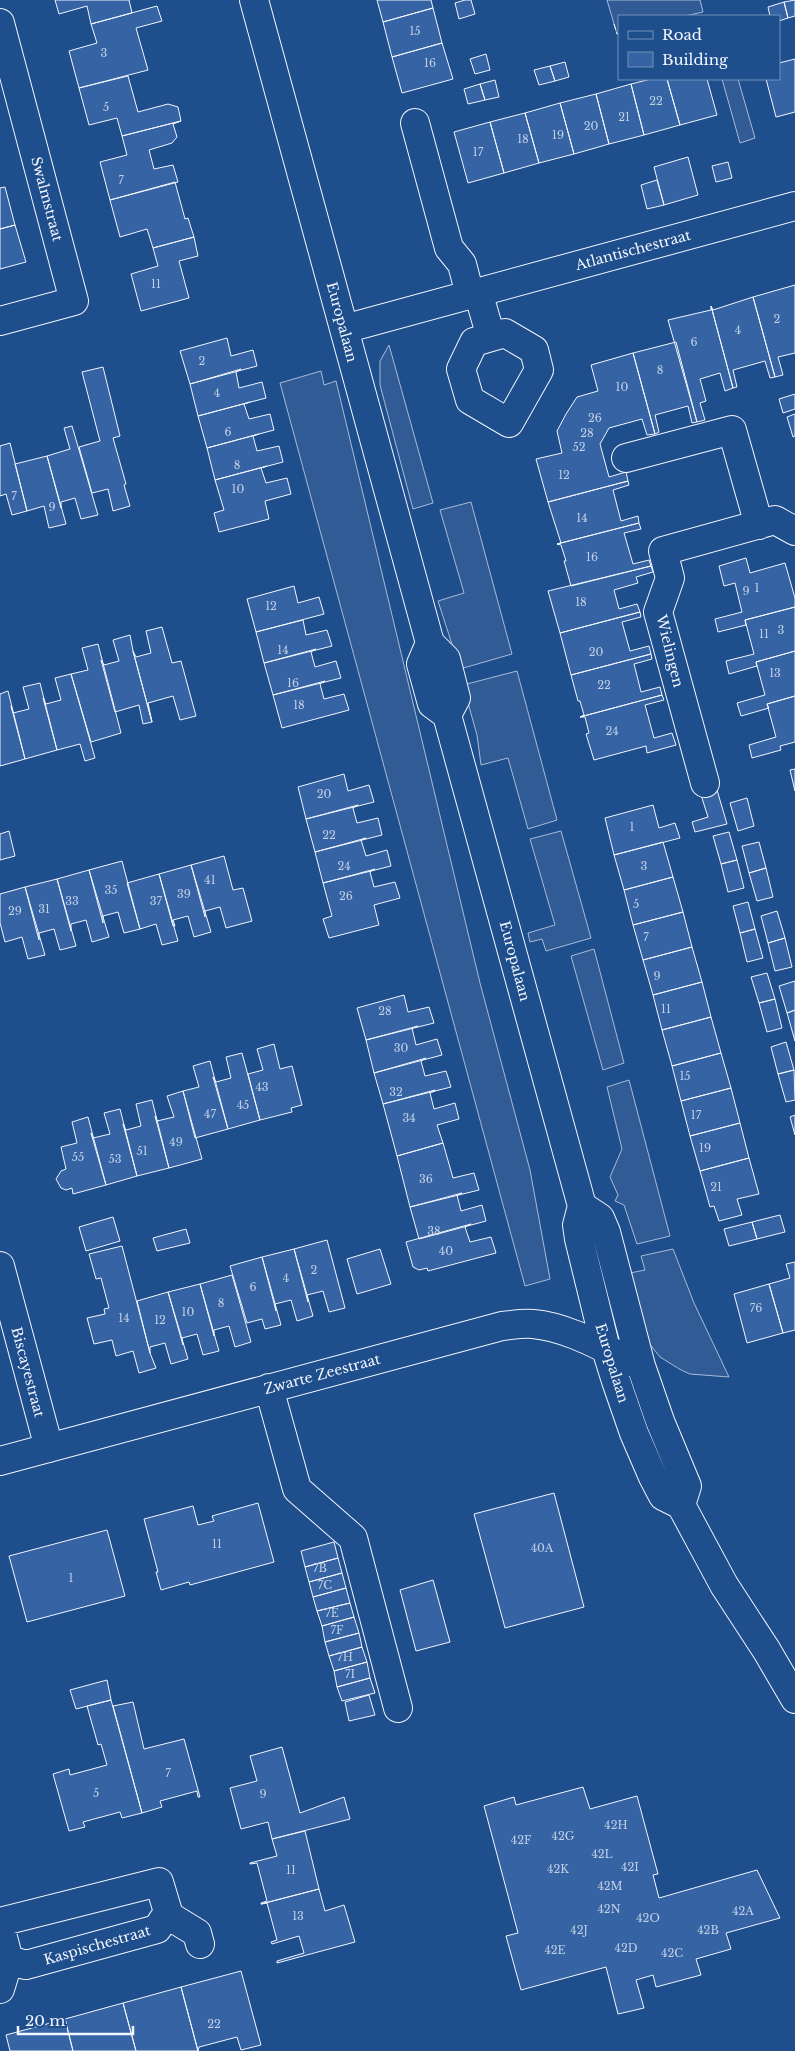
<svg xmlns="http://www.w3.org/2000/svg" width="795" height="2051" font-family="'Libre Baskerville',serif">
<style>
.built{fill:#305b95;stroke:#a8bbd7}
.building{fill:#3563a3;stroke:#f2f6ff}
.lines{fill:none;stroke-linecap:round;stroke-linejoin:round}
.minor-casing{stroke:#f2f6ff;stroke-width:30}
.minor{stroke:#1f4e8c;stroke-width:28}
.fence{stroke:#f2f6ff;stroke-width:1;stroke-dasharray:6 2.5;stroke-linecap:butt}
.labels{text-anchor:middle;stroke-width:4;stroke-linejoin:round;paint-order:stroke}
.number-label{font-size:11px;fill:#c3d1e8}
.street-label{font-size:14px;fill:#f2f6ff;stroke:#1f4e8c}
</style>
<rect width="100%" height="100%" fill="#1f4e8c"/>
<path class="built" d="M607,0H700L703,12L685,16H619V33L617,34Z
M722,79H738L755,138L740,143Z
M389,345L433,503L413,509L380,385V361Z
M321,371L324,385L336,381L480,983L530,1170L550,1279L525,1286L280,383Z
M471,502L512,654L460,669L438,601L464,593L440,510Z
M517,671L557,820L528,829L508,758L481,765L477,735L463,685Z
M561,831L591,938L546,951L542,939L530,942L528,933L555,925L530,839Z
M594,949L624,1063L603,1070L571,956Z
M629,1080L670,1236L637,1244L624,1205L615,1201L618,1195L610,1177L622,1149L607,1087Z
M673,1249L694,1303L729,1377L690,1374L681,1370L660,1357L648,1342L630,1273L645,1270L641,1256Z"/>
<path class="building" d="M55,0H129L132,13L91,24L87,6L59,14Z
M377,0H431L433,8L383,22Z
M465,0H471L475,14L459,19L455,3Z
M795,0V16L788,18L784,2Z
M784,2L788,18L779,21V16H770L768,7Z
M157,6L162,21L136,28L148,70L79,88L69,51L97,43L91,24Z
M433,8L442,43L392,57L383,22Z
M442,43L453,79L402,93L392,57Z
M486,54L490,70L475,74L470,59Z
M795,59V112L776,117L766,79H779V63Z
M565,62L569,77L555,81L550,66Z
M550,66L555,81L539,85L534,70Z
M128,76L138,112L168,104L178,107L181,121L122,136L117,118L89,125L79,88Z
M651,79H667L680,125L644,135L631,84Z
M667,79H707L717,115L680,125Z
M495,80L499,97L485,100L480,84Z
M480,84L485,100L468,104L464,89Z
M631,84L644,135L609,144L596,94Z
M596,94L609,144L574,154L560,103Z
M560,103L574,154L539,163L525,113Z
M525,113L539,163L504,173L490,122Z
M181,121L173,124L177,137L172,143L149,150L154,169L173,165L178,182L110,200L100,162L127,155L122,136Z
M490,122L504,173L468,183L454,132Z
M688,157L698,195L664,205L654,167Z
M728,162L732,178L716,182L712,166Z
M657,180L664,205L647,209L641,185Z
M175,182L185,219L188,218L194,237L153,248L147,229L120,237L110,200Z
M5,187L15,225L0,229V188Z
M15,225L26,262L0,269V229Z
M194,237L198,256L179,261L189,298L141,311L131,274L158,266L153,248Z
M795,285V353L778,357L783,375L775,377L753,297Z
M753,297L775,377L770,378L765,361L733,370L737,387L733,388L711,306L713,310Z
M711,306L733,388L725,391L720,373L700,379L706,401L700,403L705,420L697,422L668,320L711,310Z
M227,338L231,356L253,350L257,366L190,384L180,351Z
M676,342L697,422L692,423L688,406L655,415L659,432L655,434L633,353Z
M633,353L655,434L647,435L642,419L609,428L600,444L609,477L626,472L628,481L548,502L536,459L562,453L557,431L566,414L577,397L598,391L591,365Z
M103,367L120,436L113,438L126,484L124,485L130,506L113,511L108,489L92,493L79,447L100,441L82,372Z
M241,369L236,372L239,388L262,382L266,398L198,416L190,384Z
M795,394V409L783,413L779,399Z
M250,402L244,404L249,419L270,414L274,430L207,448L198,416Z
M795,414V436L793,437L787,417Z
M72,426L98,515L81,519L75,498L61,502V508L47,456L70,449L64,428Z
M259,434L253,436L257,451L279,446L283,462L215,480L207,448Z
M10,443L27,511L12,515L6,494L0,496V446Z
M47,456L66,524L49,528L44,506L27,511L15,464Z
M267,466L261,468L266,483L287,478L291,494L265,501L269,519L219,532L214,513L224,510L215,480Z
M628,481L629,485L613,490L621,521L638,516L639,523L557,544L561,543L548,502Z
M639,523L641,529L624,533L633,564L649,560L651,566L571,586L564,561H566L561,545L557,544Z
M746,558L750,573L785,563L795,598V607L745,620L746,625L718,632L715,619L742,612L735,583L724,586L719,566Z
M651,566L653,572L636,577L638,583L614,590L619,609L637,604L640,612L560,633L548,591Z
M294,586L298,603L319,597L324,614L256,632L247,599Z
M795,607V651L756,662L757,666L729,674L726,661L754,654L745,620Z
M640,612L641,617L622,622L630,651L649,646L651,654L571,675L560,633Z
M303,620L306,635L327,630L332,646L264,663L256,632Z
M162,627L172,663L181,661L196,716L180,720L173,696L148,703L152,722L133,651L136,657L151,653L146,631Z
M130,635L133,651L152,722L143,724L139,705L115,712L101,660L104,665L119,661L113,640Z
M98,644L121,733L91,742L71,674L88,670L82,648Z
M316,649L311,652L315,667L336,661L341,678L273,695L264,663Z
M795,651V696L767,704L769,708L741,716L737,703L765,695L756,662Z
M651,654L652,659L634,664L641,692L660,687L662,695L580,717L584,715L580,701H578L571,675Z
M71,674L95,758L85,761L80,744L57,750L43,698L46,704L61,700L55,678Z
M325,681L320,684L324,699L344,694L349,710L282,728L273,695Z
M40,683L57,750L25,759L11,706L13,713L29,709L23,687Z
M8,691L25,759L0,766V694Z
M662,695L664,700L645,705L654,738L672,733L676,745L647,753L646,746L594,760L586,734L589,733L585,717H580Z
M795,696V742L780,746L781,750L752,758L749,745L776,737L767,704Z
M795,769V791L790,770Z
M344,774L348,791L369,785L374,802L306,819L298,787Z
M717,790L727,824L695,832L692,822L708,817L701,795Z
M747,798L754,826L738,831L730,803Z
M358,805L353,808L357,823L378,818L382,835L315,852L306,819Z
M653,805L659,828L675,823L680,838L614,855L605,818Z
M9,831L15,856L0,860V834Z
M729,832L737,860L721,864L713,836Z
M366,838L361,840L366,856L387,850L391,866L323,883L315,852Z
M663,842L673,877L624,890L614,855Z
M759,842L766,868L749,873L742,846Z
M224,856L233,890L243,888L252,921L226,928L220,907L205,911V917L191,865Z
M737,860L744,888L728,892L721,864Z
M122,861L140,929L124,933L118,912L103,916V923L89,870Z
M191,865L211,932L194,937L188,916L173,920L175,926H173L159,874Z
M766,868L773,897L757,901L749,873Z
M375,869L370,872L374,887L395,882L400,898L374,905L379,925L329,938L323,919L332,916L323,883Z
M89,870L109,937L92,942L86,920L71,924V931L57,879Z
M159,874L178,941L162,945L156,924L140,929L127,883Z
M673,877L683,912L633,925L624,890Z
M57,879L76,946L60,950L54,929L39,933V940L25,887Z
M25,887L45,955L28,959L22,937L5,942L0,923V894Z
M748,902L755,929L740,933L733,906Z
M777,911L785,938L768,943L761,916Z
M683,912L692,947L643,960L633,925Z
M755,929L763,958L747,962L740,933Z
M785,938L792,967L775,971L768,943Z
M692,947L702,982L653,995L643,960Z
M767,973L775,999L759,1003L751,977Z
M795,981V1010L787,1013L779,986Z
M702,982L711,1017L662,1030L653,995Z
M404,995L408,1012L429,1007L434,1023L366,1040L357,1008Z
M775,999L782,1028L767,1032L759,1003Z
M795,1010V1041L787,1013Z
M711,1017L721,1053L672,1066L662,1030Z
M418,1026L412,1028L416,1045L437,1039L442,1055L374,1073L366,1040Z
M786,1042L794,1070L778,1074L771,1047Z
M274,1044L280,1069L292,1066L302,1105L291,1108L292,1112L260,1120L248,1074L263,1070L257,1049Z
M242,1053L260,1120L228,1129L213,1077L216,1082L231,1078L226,1057Z
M721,1053L731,1088L681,1101L672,1066Z
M426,1058L421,1061L425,1076L446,1071L451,1087L383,1104L374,1073Z
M210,1061L228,1129L195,1138L183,1091L199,1087L193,1066Z
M794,1070L795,1100L786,1102L778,1074Z
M731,1088L740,1123L690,1136L681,1101Z
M435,1090V1091L430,1093L434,1109L455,1103L459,1119L437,1125L443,1143L397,1156L383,1104Z
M183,1091L202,1159L169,1168L155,1116L157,1121L174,1117L167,1096Z
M152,1100L169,1168L137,1176L123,1124L126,1130L141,1126L136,1104Z
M120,1109L137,1176L106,1185L91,1133L93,1138L110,1134L104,1113Z
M795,1115V1135L790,1117Z
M88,1117L106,1185L73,1194L72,1188L66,1190L61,1188L56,1179L61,1171L66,1169L61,1147L77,1143L72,1122Z
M740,1123L749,1158L700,1171L690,1136Z
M443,1143L453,1178L474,1173L479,1190L410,1207L397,1156Z
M749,1158L759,1194L737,1199L742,1215L719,1221L714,1206L710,1207L700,1171Z
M462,1193L457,1195L461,1211L482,1205L486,1221L419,1239L410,1207Z
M780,1215L785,1232L757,1239L752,1222Z
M113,1217L120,1241L86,1251L79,1227Z
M752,1222L757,1239L729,1246L724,1229Z
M471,1224L465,1227L470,1242L491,1237L496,1253L428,1271L427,1268L419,1270L413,1267L406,1242Z
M186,1229L190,1243L157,1251L153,1238Z
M327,1240L345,1308L329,1312L323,1291L307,1295L308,1302L294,1249Z
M122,1246L150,1353L156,1368L139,1373L133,1351L116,1356L112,1340L94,1344L87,1318L105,1314L104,1309L109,1308L101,1278L96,1279L89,1254Z
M294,1249L313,1316L297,1321L291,1300L275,1304L276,1311L262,1257Z
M380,1249L391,1284L357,1294L347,1259Z
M262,1257L281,1325L265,1329L262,1319L247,1323L230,1266Z
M795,1262V1330L783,1333L769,1284L790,1278L786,1264Z
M232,1275L251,1342L235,1347L229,1326L214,1330V1336L200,1284Z
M200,1284L219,1351L203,1355L197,1334L182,1338L183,1345L168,1292Z
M769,1284L783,1333L747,1343L734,1294Z
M168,1292L188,1359L171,1364L165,1343L150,1347V1353L137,1301Z
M554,1493L584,1607L505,1628L474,1514Z
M258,1503L274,1562L190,1585L189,1582L161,1590L156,1572H158L144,1519L193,1506L198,1525L214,1521L212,1516Z
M107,1530L125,1596L27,1622L9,1556Z
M334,1542L338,1558L305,1567L301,1551Z
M338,1558L342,1573L309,1582L305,1567Z
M342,1573L346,1588L313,1597L309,1582Z
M433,1580L450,1642L416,1651L400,1590Z
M346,1588L350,1603L317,1611L313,1597Z
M350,1603L354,1617L322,1626L317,1611Z
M354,1617L359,1633L325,1642L322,1626Z
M359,1633L362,1647L329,1656L325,1642Z
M362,1647L367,1662L334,1671L329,1656Z
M367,1662L370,1678L337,1687L334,1671Z
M370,1678L375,1693L342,1701L337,1687Z
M107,1680L111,1700L76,1709L70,1690Z
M369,1695L375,1715L349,1721L345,1702Z
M111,1700L142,1813L122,1818L120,1812L83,1822L85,1827L69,1831L53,1774L69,1769L70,1775L107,1765L101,1744L98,1745L87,1706Z
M133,1702L144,1749L184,1739L200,1797H198L197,1791L160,1801L162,1807L142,1813L113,1706Z
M282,1747L300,1813L344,1797L350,1819L272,1839L268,1822L241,1829L230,1788L257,1781L250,1756Z
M583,1787L590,1809L637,1796L658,1874L653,1875L659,1898L757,1870L780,1918L726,1933L731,1949L696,1959L701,1975L656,1987L653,1975L636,1980L644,2008L618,2014L606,1967L521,1990L506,1936L518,1933L484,1806L514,1797L516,1805Z
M305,1831L319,1889L261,1904V1903L267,1901L257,1863L250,1864V1863L277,1856L272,1839Z
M319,1889L325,1911L344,1905L355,1942L277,1963V1961L304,1953L299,1936L272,1944L271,1942L277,1940L267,1903L261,1904Z
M241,1971L261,2045L241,2050L237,2037L199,2047L198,2051L181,1987Z
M181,1987L198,2051H136L123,2003Z
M123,2003L136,2051H73L65,2019Z
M65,2019L73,2051H10L6,2035Z"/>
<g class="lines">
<defs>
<path id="minor" d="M254,0L430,643L446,659L456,698L447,715
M0,23L74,301L0,321
M415,123L449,248L462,264L470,295
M478,292L491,337L474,342L461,369L470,400L509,423L539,370L534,350L505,333L491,337
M344,329L795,206
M626,458L732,430L759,525
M430,643L421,664L432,704L447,715L582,1206L577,1225L579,1239L606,1349L616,1381L634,1433L653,1477L663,1496L681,1505L724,1585L767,1651L795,1699
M705,783L658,612L670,578L663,551L775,520L795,531
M582,1206L600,1218L606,1232L641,1366L660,1421L687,1486L681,1505
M0,1266L49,1448
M269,1388L297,1489L353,1538L398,1708
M0,1461L502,1326C512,1325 523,1323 533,1324C570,1327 608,1351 641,1366
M166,1914L197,1933L200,1944
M0,1922L159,1882L168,1912L157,1929L26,1965L9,1960L0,1926
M0,1989L9,1960"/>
</defs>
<use href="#minor" class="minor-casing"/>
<use href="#minor" class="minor"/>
<path class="fence" d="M614,24L617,34H619"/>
</g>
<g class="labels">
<g class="number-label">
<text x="415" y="35">15</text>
<text x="104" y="57">3</text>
<text x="430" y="67">16</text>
<text x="656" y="105">22</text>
<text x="106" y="111">5</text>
<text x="624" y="121">21</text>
<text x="591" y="130">20</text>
<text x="558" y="139">19</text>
<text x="523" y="143">18</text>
<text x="478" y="156">17</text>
<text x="121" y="184">7</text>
<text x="156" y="288">11</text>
<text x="777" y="323">2</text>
<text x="738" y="334">4</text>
<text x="694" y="346">6</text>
<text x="202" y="365">2</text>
<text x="660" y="374">8</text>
<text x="622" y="391">10</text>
<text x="217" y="397">4</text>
<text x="595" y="422">26</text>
<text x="228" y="436">6</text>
<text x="587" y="437">28</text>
<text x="579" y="451">52</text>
<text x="237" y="469">8</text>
<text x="564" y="479">12</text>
<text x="238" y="493">10</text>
<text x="14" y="500">7</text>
<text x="52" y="511">9</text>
<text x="582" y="522">14</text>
<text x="592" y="561">16</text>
<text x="757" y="592">1</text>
<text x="746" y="595">9</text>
<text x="581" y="606">18</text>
<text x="271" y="610">12</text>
<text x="781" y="634">3</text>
<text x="764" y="638">11</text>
<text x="283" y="654">14</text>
<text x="596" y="656">20</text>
<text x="775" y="677">13</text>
<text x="293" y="687">16</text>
<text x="604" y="689">22</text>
<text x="299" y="709">18</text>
<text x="612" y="735">24</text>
<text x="324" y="798">20</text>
<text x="632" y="831">1</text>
<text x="329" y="839">22</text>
<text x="344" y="870">24</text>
<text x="644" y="870">3</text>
<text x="210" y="884">41</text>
<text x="111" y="894">35</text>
<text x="184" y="898">39</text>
<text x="346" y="900">26</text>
<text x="72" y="905">33</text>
<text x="156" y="905">37</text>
<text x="636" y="908">5</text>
<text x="44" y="913">31</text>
<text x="15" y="915">29</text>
<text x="646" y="941">7</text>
<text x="657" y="980">9</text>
<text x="666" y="1013">11</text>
<text x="385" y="1015">28</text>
<text x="401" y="1052">30</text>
<text x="685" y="1080">15</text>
<text x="262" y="1091">43</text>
<text x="396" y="1096">32</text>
<text x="243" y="1109">45</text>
<text x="210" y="1118">47</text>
<text x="696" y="1119">17</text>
<text x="409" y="1122">34</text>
<text x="176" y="1146">49</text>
<text x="705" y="1152">19</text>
<text x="142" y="1155">51</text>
<text x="78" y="1161">55</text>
<text x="115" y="1163">53</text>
<text x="426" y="1183">36</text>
<text x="716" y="1191">21</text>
<text x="434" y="1235">38</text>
<text x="446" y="1255">40</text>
<text x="314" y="1274">2</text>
<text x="286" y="1282">4</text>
<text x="253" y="1291">6</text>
<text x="221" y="1307">8</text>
<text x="756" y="1312">76</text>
<text x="188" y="1316">10</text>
<text x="124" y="1322">14</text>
<text x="160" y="1324">12</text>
<text x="217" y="1548">11</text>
<text x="542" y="1552">40A</text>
<text x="320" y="1572">7B</text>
<text x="71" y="1582">1</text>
<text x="325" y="1589">7C</text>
<text x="332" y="1617">7E</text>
<text x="337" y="1634">7F</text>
<text x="345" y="1661">7H</text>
<text x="350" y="1678">7I</text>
<text x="168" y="1777">7</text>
<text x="96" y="1797">5</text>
<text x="263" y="1798">9</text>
<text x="616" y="1829">42H</text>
<text x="563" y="1840">42G</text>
<text x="521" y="1844">42F</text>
<text x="602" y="1858">42L</text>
<text x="630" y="1871">42I</text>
<text x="558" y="1873">42K</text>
<text x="291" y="1874">11</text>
<text x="610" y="1890">42M</text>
<text x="609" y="1913">42N</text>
<text x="743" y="1915">42A</text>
<text x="298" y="1920">13</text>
<text x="648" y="1922">42O</text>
<text x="579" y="1934">42J</text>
<text x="708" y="1934">42B</text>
<text x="626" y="1952">42D</text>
<text x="555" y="1954">42E</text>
<text x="672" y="1957">42C</text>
<text x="214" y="2028">22</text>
</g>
<g class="street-label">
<text transform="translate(47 199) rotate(75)" y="5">Swalmstraat</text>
<text transform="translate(633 250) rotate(-15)" y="5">Atlantischestraat</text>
<text transform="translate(342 322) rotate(75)" y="5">Europalaan</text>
<text transform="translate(670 651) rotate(76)" y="5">Wielingen</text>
<text transform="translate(515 961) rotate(75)" y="5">Europalaan</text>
<text transform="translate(612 1363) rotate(73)" y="5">Europalaan</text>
<text transform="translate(28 1372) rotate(75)" y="5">Biscayestraat</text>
<text transform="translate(322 1374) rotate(-15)" y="5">Zwarte Zeestraat</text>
<text transform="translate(97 1945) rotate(-16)" y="5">Kaspischestraat</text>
</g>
</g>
<rect x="618" y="15" width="162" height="65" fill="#1f4e8c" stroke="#7391ba"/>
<rect x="628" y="31" width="25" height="8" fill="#1f4e8c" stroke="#7391ba"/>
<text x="662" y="40" font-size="15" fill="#f2f6ff">Road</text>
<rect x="628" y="52" width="25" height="15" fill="#3563a3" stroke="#7391ba"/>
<text x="662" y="65" font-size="15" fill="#f2f6ff">Building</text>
<path d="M18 2026v8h115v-8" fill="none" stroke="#f2f6ff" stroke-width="2.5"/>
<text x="25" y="2026" font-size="15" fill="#f2f6ff" stroke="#1f4e8c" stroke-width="4" paint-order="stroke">20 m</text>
</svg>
